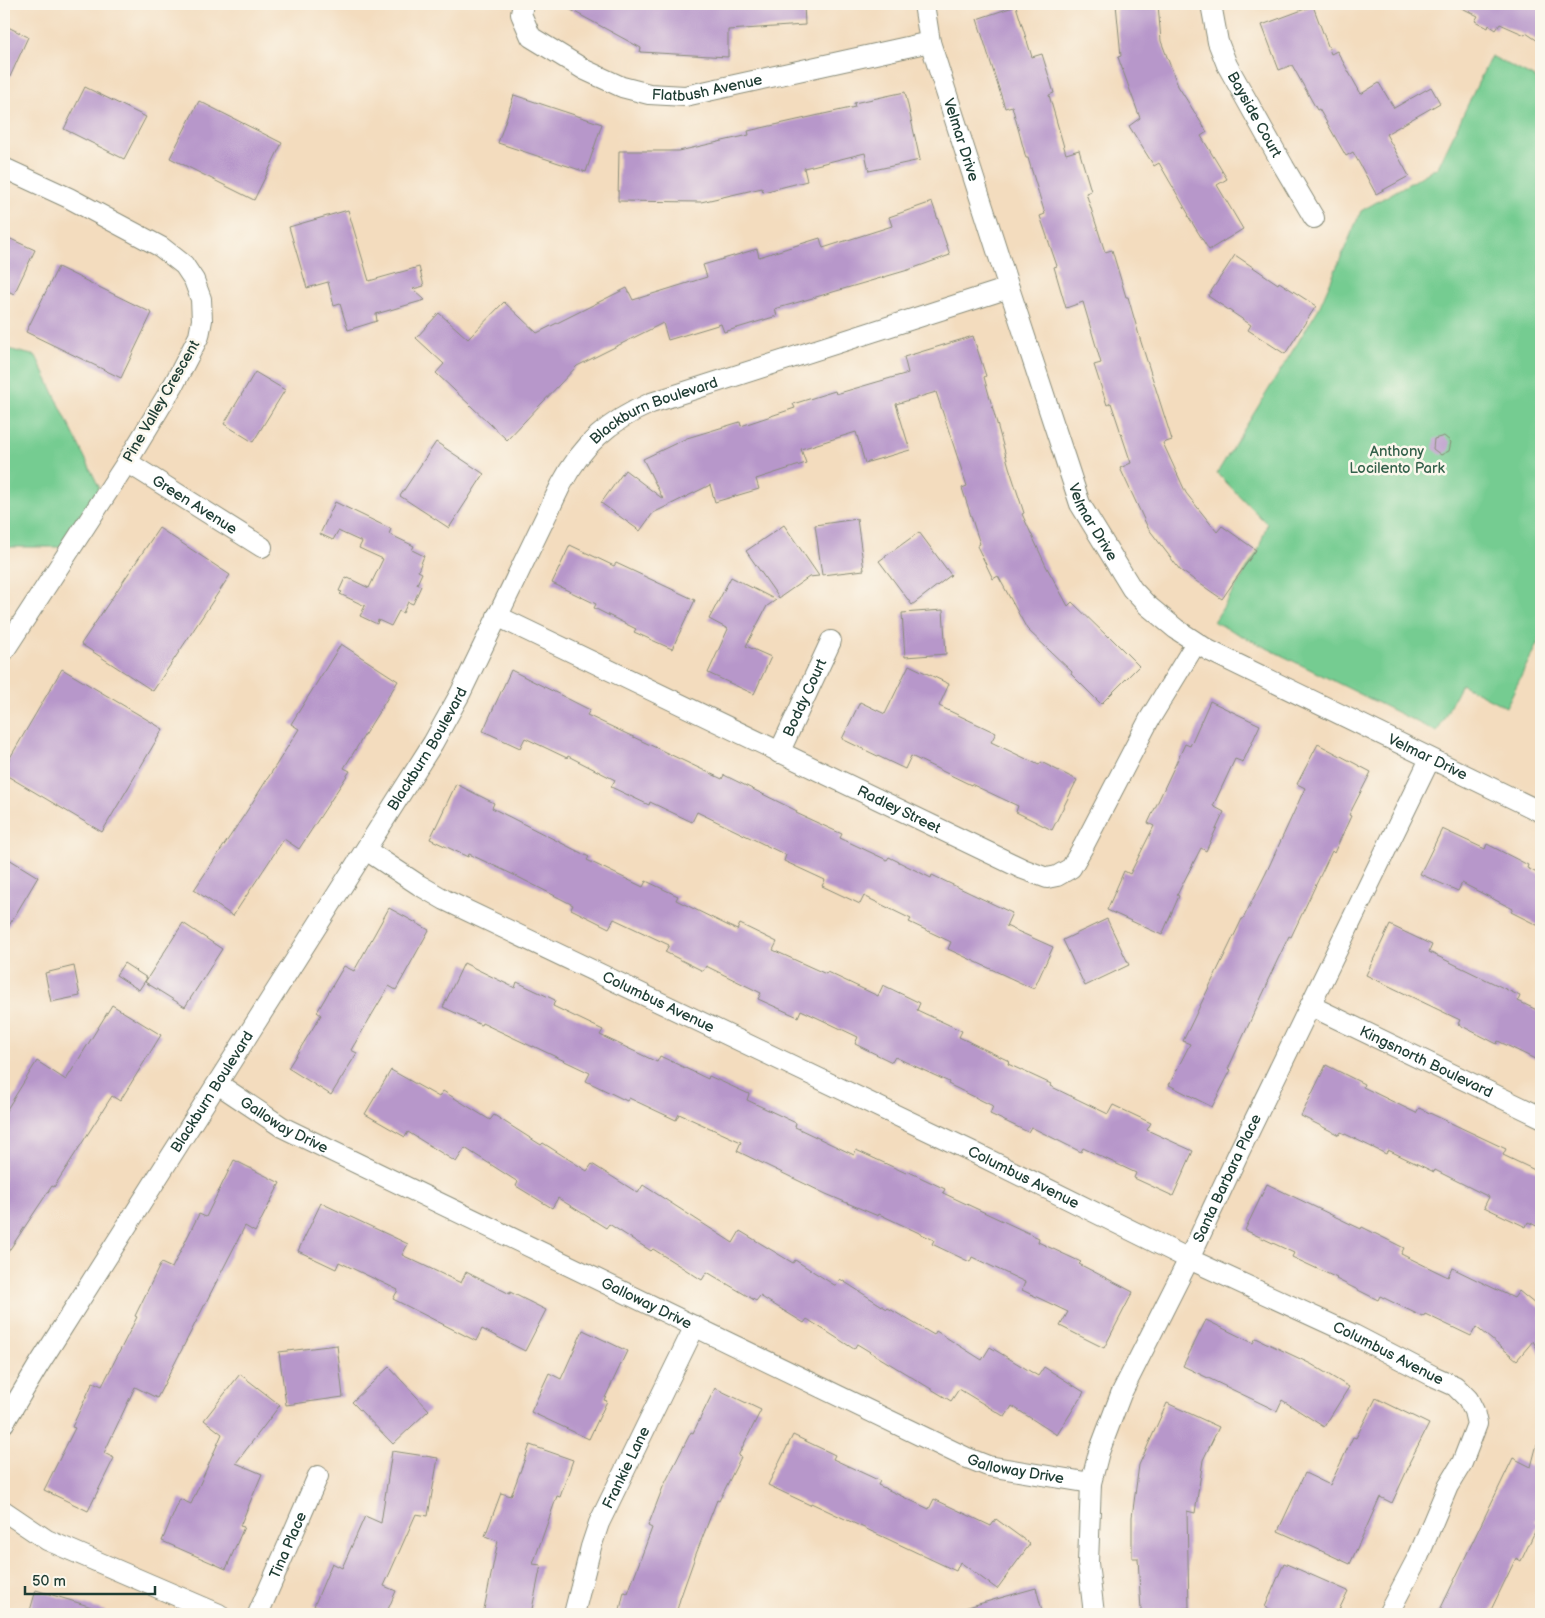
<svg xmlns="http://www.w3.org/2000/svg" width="1545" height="1618" font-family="'Balsamiq Sans',sans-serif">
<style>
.green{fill:#75cc91;stroke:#4a8462}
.building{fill:#b797ca}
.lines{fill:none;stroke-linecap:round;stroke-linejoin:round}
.minor-casing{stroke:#898c79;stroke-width:22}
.minor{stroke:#fff;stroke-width:20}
.labels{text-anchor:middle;stroke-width:5;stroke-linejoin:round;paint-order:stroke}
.street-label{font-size:15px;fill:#1f3d34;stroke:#fbf7ec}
.park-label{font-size:15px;fill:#34614b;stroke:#fbf7ec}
</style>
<rect width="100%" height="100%" fill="#fbf7ec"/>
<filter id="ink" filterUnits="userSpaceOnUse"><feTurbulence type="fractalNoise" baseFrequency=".02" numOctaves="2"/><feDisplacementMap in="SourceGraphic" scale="10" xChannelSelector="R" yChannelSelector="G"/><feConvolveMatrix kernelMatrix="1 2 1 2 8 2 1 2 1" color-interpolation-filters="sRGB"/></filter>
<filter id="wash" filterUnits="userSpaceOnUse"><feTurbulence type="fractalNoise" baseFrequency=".0096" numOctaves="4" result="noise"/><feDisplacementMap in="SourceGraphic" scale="20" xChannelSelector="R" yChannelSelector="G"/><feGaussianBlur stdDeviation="1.12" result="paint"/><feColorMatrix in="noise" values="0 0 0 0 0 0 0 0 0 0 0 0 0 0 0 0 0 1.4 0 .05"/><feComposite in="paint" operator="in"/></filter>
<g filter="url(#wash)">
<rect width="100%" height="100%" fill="#f3dcbe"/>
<path class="green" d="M1491,56L1541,81V636L1506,707L1461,684L1437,732L1214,622L1258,551L1267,524L1217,473L1319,308L1361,211L1438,167Z
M4,348L36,356L99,487L75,547H4Z"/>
<g id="blocks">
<path class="building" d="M560,4H804L805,25L728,30V57L640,52L641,48Z
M1116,4H1158L1161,41L1178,86L1207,132L1201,136L1227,179L1217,185L1243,229L1209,250L1188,216L1189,215L1159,163L1154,166L1129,126L1140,118L1118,57L1121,56Z
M1454,4H1541V43L1526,33L1525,35L1500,24L1496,30L1489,25L1488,28L1475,21L1478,16Z
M1016,6L1032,57L1042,54L1054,93L1049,95L1066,154L1079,150L1091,191L1086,193L1105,252L1112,250L1126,297H1128L1141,342L1172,440L1163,443L1186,493L1217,532L1222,526L1256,550L1222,599L1180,570L1148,528L1120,468L1131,463L1111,403L1107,405L1094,365L1101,363L1083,302L1066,308L1054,267L1057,266L1040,216L1045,214L1028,158H1026L1012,106L1005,108L977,19Z
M1313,6L1331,54L1337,51L1361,94L1379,83L1394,108L1431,87L1440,103L1386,134L1409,176L1376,194L1353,152L1346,156L1319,109L1317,110L1292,65L1279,70L1262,25Z
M4,25L28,37L4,90Z
M85,87L146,117L124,159L64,129Z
M905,92L920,160L869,171L865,153L804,168L807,181L763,192L762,188L701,202L618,201L619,151H679L749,135L748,131L855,107L854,103Z
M514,95L602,124L586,172L498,143Z
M199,101L282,143L254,200L170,158Z
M932,202L950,255L908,270L775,309L777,316L724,332L721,324L668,340L663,323L577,366L507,440L436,373L444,364L416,338L439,313L468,339L504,302L537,333L627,288L633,300L707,277L703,265L757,249L759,257L820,238L823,248L892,226L889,217Z
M348,210L369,281L419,267L424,286L413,289L425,300L376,314L377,321L348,330L340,304L334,306L328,282L307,288L289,227Z
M4,236L35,250L14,294L4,289Z
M1235,255L1278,284L1279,282L1316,306L1285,354L1248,330L1251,325L1208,296Z
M58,267L152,313L121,378L26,332Z
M973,336L986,376L984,377L1009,467L1024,513L1022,514L1046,566L1068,606L1072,602L1108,637L1109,636L1139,666L1101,704L1071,674L1072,672L1027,629L998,576L993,579L977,546L980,544L962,488L967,486L936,392L896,404L910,450L865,463L856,432L801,449L806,463L756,479L759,489L715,502L710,485L653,513L640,531L601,503L625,470L663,499L643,459L687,438L740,422L741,426L795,408L793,404L835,391L836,394L908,373L904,357Z
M255,372L285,390L253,442L224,424Z
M1444,436L1451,442L1449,451L1441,455L1433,449L1434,439Z
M436,442L484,474L449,528L400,496Z
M335,502L391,529L389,534L414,546L412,550L424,556L418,571L422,573L417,584L421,586L413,604L408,602L403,613L399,611L391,626L378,620L377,624L360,616L365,606L340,594L342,592L339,591L345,578L347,579L348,578L369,588L383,559L359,548L362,542L338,531L333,540L320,534Z
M857,519L864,570L822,575L815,525Z
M784,525L819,576L809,577L779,598L746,551Z
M159,528L230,575L153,691L81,644Z
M919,532L951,575L912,605L879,561Z
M570,545L614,566L616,563L695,600L672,649L634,632L636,629L594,608L596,604L552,583Z
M731,577L776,600L767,606L746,646L771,657L754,694L708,673L728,629L709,619Z
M943,610L946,654L905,657L902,613Z
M341,644L398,681L344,768L350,771L299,849L284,839L233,916L194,890L245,814L299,729L291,724Z
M909,665L949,684L939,706L996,733L991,742L1039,765L1041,762L1077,780L1052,830L1016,812L1018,806L971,784V785L911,756L905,769L842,739L860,702L885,714Z
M62,669L163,729L102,832L4,774V768Z
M511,670L590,710L587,715L722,779L724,775L797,811L796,813L842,834L840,838L887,860L889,857L931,878L932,875L1012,913L1006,926L1053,947L1034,989L948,949L951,942L909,922L911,919L864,896L860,904L822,886L825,880L784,861L786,855L697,812L692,822L650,802L649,805L611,787L615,780L568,756L567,758L525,738L520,748L483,731Z
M1210,701L1260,725L1243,762L1235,759L1213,806L1224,812L1206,851L1201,848L1177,895L1179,896L1162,935L1107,910L1124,871L1130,874L1154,826L1148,823L1185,744L1190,746Z
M1318,744L1371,772L1349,815L1351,816L1334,853L1332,851L1291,937L1289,936L1267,982L1268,983L1228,1069L1231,1070L1212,1107L1169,1085L1190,1044L1183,1041L1242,919H1243L1266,873L1305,788L1297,784Z
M456,784L494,803L492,808L589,857L587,860L643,887L646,881L678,896L676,900L737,930L740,924L777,942L773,950L826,974L827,972L878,996L883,985L920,1003L917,1010L962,1031L959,1037L1009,1061L1008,1064L1051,1084L1050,1086L1108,1114L1113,1105L1151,1123L1147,1130L1193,1151L1173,1196L1134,1178L1136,1173L1083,1148L1081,1152L1031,1127L1028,1132L990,1114L993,1106L948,1084L949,1082L895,1057L892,1062L855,1044L858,1037L801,1010L798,1017L758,999L761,993L706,966L703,971L665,952L669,945L614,919L609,928L571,909L573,905L516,876L469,854L468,857L430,839Z
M1442,829L1485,849L1487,844L1528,865L1527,868L1541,875V927L1511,912L1513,909L1462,883L1458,891L1420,874Z
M4,856L38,877L4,934Z
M389,908L429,930L396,990L389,986L351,1050L357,1053L331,1095L288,1068L321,1015L317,1012L344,966L354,971Z
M1107,919L1129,965L1085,986L1063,940Z
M183,923L222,949L185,1007L145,982Z
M1390,925L1432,945L1429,952L1520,996L1518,1001L1541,1012V1062L1498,1041L1497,1044L1458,1024L1460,1020L1366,975Z
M124,963L147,978L139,990L116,975Z
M464,963L515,988L517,982L555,1000L553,1006L603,1030L600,1035L657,1062L660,1056L708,1079L709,1076L749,1094L747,1100L796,1123L795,1127L854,1155L856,1150L906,1173L907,1171L945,1189L943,1193L1039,1238L1038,1242L1081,1262L1079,1264L1133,1292L1104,1348L1060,1326L1068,1312L1022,1290L1025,1282L972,1257L970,1262L932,1244L934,1240L879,1214L878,1216L826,1194L737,1151L741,1142L679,1114L676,1120L629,1098L627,1101L586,1081L590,1073L533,1046V1047L482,1023L481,1025L443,1007Z
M74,966L80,996L51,1002L45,973Z
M112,1005L161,1035L120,1101L112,1096L54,1187L52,1186L4,1258V1114L37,1061L66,1080Z
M1326,1065L1364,1084L1363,1087L1416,1113L1419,1108L1506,1149L1503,1155L1541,1173V1228L1528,1222L1526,1227L1484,1207L1489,1197L1435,1170L1434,1172L1388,1150L1386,1154L1341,1132L1339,1135L1301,1116Z
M391,1070L439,1097L443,1091L490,1120L494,1115L541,1145L543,1143L587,1171L592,1164L638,1193L643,1185L733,1243L740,1231L793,1263L795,1260L836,1286L840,1279L887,1309L888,1308L934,1335L936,1331L982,1360L990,1347L1038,1376L1044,1367L1084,1392L1057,1435L1012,1406L1005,1417L959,1389L951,1401L857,1344L854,1349L807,1319L804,1323L760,1296L756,1301L707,1272L702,1280L653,1249L651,1251L609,1224L606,1228L558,1198L552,1208L516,1186L518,1182L465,1148L456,1162L408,1132L405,1137L365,1114Z
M234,1160L280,1183L255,1232L245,1226L157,1398L135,1387L104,1453L114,1458L88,1511L44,1490L75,1428L72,1427L93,1382L102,1386L137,1317L135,1316L161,1263L172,1268L199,1214L206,1217Z
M1267,1184L1361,1229L1362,1227L1404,1248L1401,1254L1448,1277L1452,1268L1514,1298L1519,1291L1541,1309V1356L1533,1341L1517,1360L1476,1327L1471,1336L1425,1314L1423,1317L1380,1296L1378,1300L1336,1279L1337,1278L1292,1257L1294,1253L1245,1230Z
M321,1203L408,1244L402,1255L461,1283L466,1272L510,1294V1292L546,1310L525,1351L482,1329L476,1341L393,1299L398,1290L339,1262L336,1269L298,1251Z
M1206,1320L1253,1343L1256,1338L1311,1364L1349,1387L1324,1427L1282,1400L1277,1411L1183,1366Z
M583,1330L627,1351L604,1400L607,1401L589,1439L531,1412L549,1373L561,1379Z
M337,1345L343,1397L286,1405L279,1352Z
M389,1367L429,1410L393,1444L352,1402Z
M240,1374L280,1405L236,1463L262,1474L240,1526L244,1527L226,1569L162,1541L180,1499L191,1504L222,1434L204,1420Z
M715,1388L761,1410L738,1456L741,1457L719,1501L717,1500L696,1554L680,1599L676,1614H619L624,1592L628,1593L652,1528L648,1526L663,1487L691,1432L693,1433Z
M1376,1398L1429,1424L1409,1463L1410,1464L1392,1503L1380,1497L1350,1564L1278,1531L1305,1473L1330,1485L1353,1437L1356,1438Z
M1167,1403L1219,1427L1203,1460L1195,1513L1187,1511L1189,1608L1141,1611L1138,1558H1132V1517L1139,1465Z
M793,1435L835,1455L833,1459L880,1481L878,1485L929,1509L934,1499L991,1526L996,1519L1030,1544L997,1589L960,1562L956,1571L811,1503L810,1505L768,1485Z
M1537,1444H1541V1507L1535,1521L1539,1523L1521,1561L1516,1558L1489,1614H1438L1513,1458L1531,1467Z
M530,1445L573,1460L560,1497L557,1496L533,1564L541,1565L531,1614H483L498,1541L485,1536L501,1493L511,1496Z
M392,1451L438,1458L428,1516L416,1514L384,1586L396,1591L386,1614H334L314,1606L332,1563L342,1568L365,1516L381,1523Z
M1284,1563L1348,1591L1337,1614H1283L1265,1607Z
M1036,1588L1043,1614H958L957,1610Z
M36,1590L105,1611L104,1614H29Z"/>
</g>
</g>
<g filter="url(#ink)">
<use href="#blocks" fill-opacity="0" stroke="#898c79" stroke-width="1"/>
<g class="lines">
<defs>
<g id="minor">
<path id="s1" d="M523,4L521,14L531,37L585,70L622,87L649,94L685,96L930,42"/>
<path id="s2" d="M924,4L930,42L1009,288L1080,504L1132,589L1147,605L1176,629L1208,650L1541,812"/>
<path id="s3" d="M1211,4L1218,42L1227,65L1284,167L1314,218"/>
<path d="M4,168L69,198L161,247L184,265L194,280L201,299L202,320L199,336L174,384L127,462L4,651"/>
<path id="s4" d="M127,462L262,547"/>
<path id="s5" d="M497,616L1023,869L1047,878L1057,876L1071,868L1083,847L1149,720L1196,643"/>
<path id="s6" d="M779,753L831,641"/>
<path id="s7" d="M366,850L419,885L445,900L971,1151L1189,1259L1354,1335L1433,1376L1455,1386L1468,1399L1474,1411L1477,1424L1462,1463L1448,1486L1419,1555L1388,1614"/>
<path id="s8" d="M1311,1006L1541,1117"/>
<path id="s9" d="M218,1084L282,1127L965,1457L988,1466L1091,1483"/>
<path id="s10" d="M4,1423L38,1366L433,743L460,694L561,485C582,445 609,421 651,403L1009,288"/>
<path d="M4,1511L47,1540L219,1614"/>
<path id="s11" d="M258,1614L318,1476"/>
<path id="s12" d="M574,1614L591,1547L599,1523L695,1326"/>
<path id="s13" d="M1094,1614L1088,1563L1091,1483L1099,1452L1121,1394L1189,1259L1239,1152L1430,759"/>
</g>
</defs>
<use href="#minor" class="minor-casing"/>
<use href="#minor" class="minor"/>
</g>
</g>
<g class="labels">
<g class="street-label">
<text dy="5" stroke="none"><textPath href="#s1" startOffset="226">Flatbush Avenue</textPath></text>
<text dy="5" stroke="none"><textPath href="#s3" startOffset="120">Bayside Court</textPath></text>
<text dy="5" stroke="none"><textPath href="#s2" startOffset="141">Velmar Drive</textPath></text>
<text transform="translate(161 401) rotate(-60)" y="5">Pine Valley Crescent</text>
<text dy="5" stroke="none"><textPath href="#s10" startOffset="1216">Blackburn Boulevard</textPath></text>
<text dy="5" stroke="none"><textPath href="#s4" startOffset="80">Green Avenue</textPath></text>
<text dy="5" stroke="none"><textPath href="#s2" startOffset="546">Velmar Drive</textPath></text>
<text dy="5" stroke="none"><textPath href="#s6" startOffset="61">Boddy Court</textPath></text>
<text dy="5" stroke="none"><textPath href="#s10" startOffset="796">Blackburn Boulevard</textPath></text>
<text dy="5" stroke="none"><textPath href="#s2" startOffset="966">Velmar Drive</textPath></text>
<text dy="5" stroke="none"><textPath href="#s5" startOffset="446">Radley Street</textPath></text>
<text dy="5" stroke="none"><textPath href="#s7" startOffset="330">Columbus Avenue</textPath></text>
<text dy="5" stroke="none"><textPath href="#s8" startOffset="128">Kingsnorth Boulevard</textPath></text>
<text dy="5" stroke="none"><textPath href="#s10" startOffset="391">Blackburn Boulevard</textPath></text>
<text dy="5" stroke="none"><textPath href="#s9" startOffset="78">Galloway Drive</textPath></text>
<text dy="5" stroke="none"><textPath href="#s7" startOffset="735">Columbus Avenue</textPath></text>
<text dy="5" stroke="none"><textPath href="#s13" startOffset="466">Santa Barbara Place</textPath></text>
<text dy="5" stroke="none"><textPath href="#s9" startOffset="482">Galloway Drive</textPath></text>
<text dy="5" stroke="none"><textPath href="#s7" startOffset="1140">Columbus Avenue</textPath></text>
<text dy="5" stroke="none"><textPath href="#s12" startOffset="156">Frankie Lane</textPath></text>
<text dy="5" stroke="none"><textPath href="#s9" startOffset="888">Galloway Drive</textPath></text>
<text dy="5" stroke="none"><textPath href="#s11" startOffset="75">Tina Place</textPath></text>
</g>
<g class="park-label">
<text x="1397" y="456">Anthony<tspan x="1397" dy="17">Locilento Park</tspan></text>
</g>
</g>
<rect width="1545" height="1618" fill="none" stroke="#fbf7ec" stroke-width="20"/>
<path d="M25 1586v8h130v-8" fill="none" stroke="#1f3d34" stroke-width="2.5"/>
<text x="32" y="1586" font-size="15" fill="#1f3d34" stroke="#fbf7ec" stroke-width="4" paint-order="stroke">50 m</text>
</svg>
